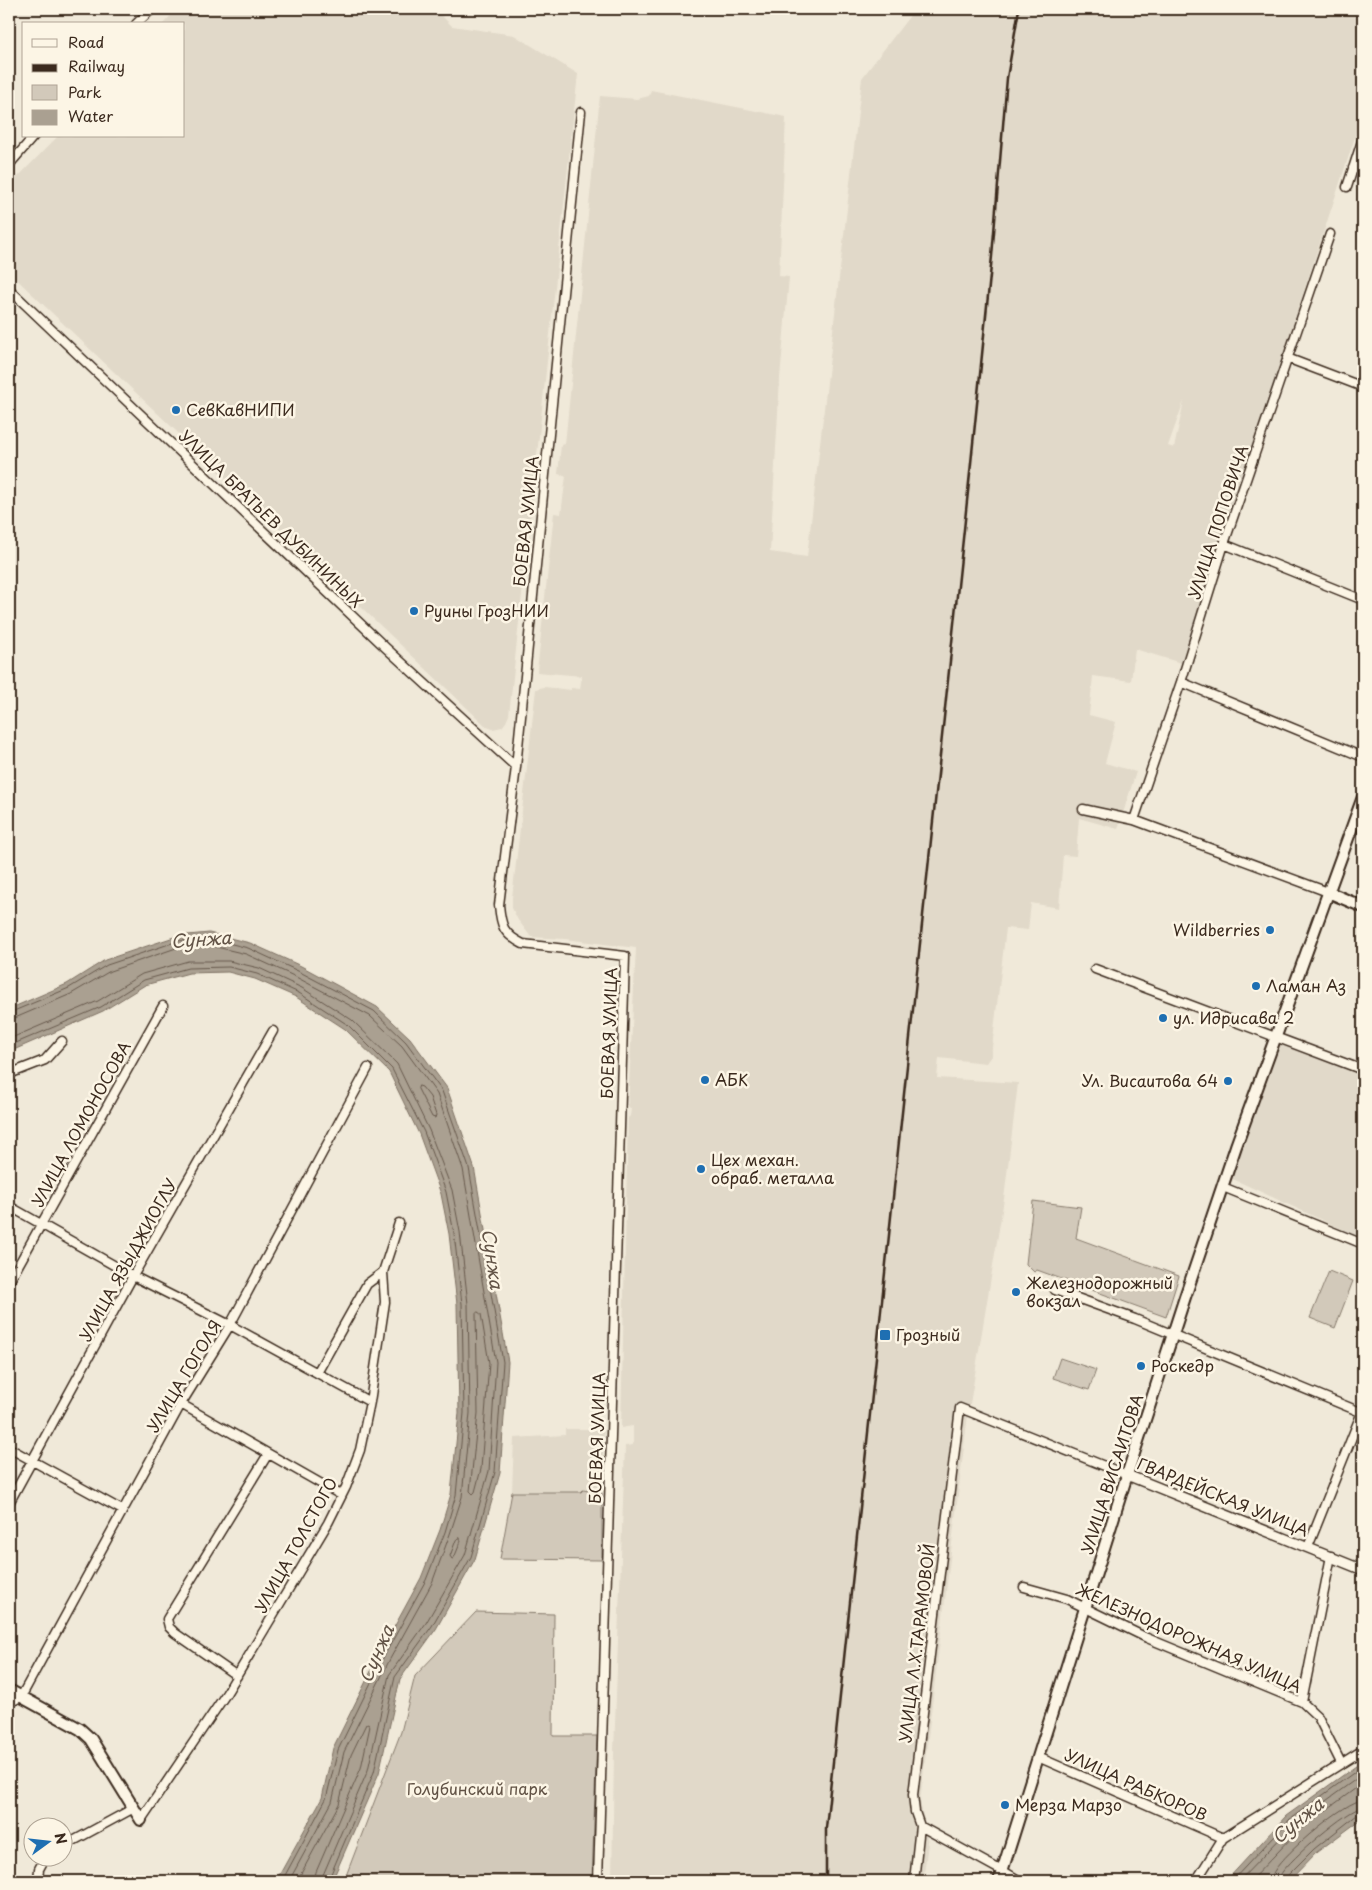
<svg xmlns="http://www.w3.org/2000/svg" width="1372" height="1890" font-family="'Playpen Sans',sans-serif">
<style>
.built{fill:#e1d9c9;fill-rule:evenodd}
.green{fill:#d2c9ba;stroke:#867a6c}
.water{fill:#aaa091;stroke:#7e7163}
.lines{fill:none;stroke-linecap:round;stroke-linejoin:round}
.shore{stroke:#67594c;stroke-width:1}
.minor-casing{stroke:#3b2a1e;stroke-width:11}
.tertiary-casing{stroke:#3b2a1e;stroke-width:12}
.secondary-casing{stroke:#3b2a1e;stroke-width:14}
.minor{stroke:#fcf5e5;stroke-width:8}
.tertiary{stroke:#fcf5e5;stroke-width:9}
.secondary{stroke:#fcf5e5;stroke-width:10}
.rail{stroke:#3b2a1e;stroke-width:2.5}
.poi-dot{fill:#1f6fb2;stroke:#fcf5e5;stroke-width:2}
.labels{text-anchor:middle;stroke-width:5;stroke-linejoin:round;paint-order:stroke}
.poi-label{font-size:16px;fill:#3b2a1e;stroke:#fcf5e5;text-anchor:start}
.street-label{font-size:16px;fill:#3b2a1e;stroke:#fcf5e5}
.park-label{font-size:16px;fill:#615245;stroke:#fcf5e5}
.water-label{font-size:18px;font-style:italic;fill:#625346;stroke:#fcf5e5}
</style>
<rect width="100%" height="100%" fill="#f0e9d9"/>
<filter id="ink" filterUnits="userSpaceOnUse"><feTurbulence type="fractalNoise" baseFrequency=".02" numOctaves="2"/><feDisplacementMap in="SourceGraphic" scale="10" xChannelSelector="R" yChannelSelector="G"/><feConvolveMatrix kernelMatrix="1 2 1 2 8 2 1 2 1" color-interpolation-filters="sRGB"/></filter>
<g filter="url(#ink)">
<path class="built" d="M177,9H435L452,26L514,35L578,74L509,715L506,722L502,727L493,729L487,727L9,272V186L58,136H184V24H163Z
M915,9H1363V113L1181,663L1135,649L1131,681L1093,676L1089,715L1116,722L1105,763L1136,772L1118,829L1079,818L1076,856L1063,855L1059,908L1031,903L1028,930L1006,928L991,1056L986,1063L939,1058L937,1078L1018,1083L1004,1199L967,1422L920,1801L928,1843L923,1881H612L614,1752L625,1446L633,1445V1426L621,1428L628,1118L630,1116L631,1109L628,1106L636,948L565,939L531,937L518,920L512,908V898L536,689L544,687L571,690V688L580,689L581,682L582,676L537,672L554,513L561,514L566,476L558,474L561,445L565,444L600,96L637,99L649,96L651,90L786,117L779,276L789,277L780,378L770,552L807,557L862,78ZM1184,401L1174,448L1168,446Z
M1271,1033L1363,1069V1239L1222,1174Z
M565,1429H604L602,1493L583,1490L581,1492H512L514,1438L565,1435Z"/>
<path class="green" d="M1033,1201L1081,1207L1076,1238L1179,1276L1166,1317L1037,1270L1034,1272L1026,1264Z
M1329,1271L1353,1281L1335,1328L1310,1318Z
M1060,1358L1096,1370L1089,1390L1053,1378Z
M583,1490L602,1493V1560L500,1559L512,1492H581Z
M476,1612L554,1614L553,1736H597L592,1881H344L401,1732L415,1676Z"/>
<path class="water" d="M209,933L250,943L301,966L377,1007L410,1038L447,1088L474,1167L508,1362L500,1473L475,1559L436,1629L400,1679L379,1773L332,1881H276L322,1798L333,1748L380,1653L421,1578L440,1530L451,1494L459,1413L457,1304L449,1234L441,1194L419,1134L389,1072L345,1029L296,997L255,979L228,972L189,973L145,985L103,1011L9,1052V1009L67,984L105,960L177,936Z
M1363,1761V1818L1317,1852L1289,1881H1226L1286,1816Z"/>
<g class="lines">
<path class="shore" d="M9,1013L69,988L107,965L178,941L208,938L248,948L298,971L374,1011L406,1042L442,1091L469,1168L503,1362L495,1472L471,1557L432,1626L395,1677L374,1772L328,1881
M9,1019L15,1018L71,994L110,971L179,947L208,945L246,954L296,977L370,1016L402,1046L437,1094L463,1169L496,1362L489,1471L465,1555L426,1623L389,1675L368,1770L323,1875L322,1881
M9,1039L98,1001L142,974L188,961H229L259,968L302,988L352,1020L397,1064L429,1130L452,1190L460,1232L468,1304L470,1413L462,1497L450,1534L432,1583L390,1659L344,1752L332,1802L289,1881
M9,1046L101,1007L144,980L188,968L229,967L257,974L299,993L348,1025L392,1069L424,1132L446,1192L454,1233L462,1304L464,1413L456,1495L445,1532L426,1580L384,1656L338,1750L326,1799L282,1881
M419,1086L422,1087L430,1097L436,1115L435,1118L432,1117L418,1089Z
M478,1312L481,1314L489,1363L481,1469L475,1492L473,1494L470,1491L478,1413L476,1314Z
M460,1538L461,1541L454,1558L452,1559L450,1556L456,1540Z
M297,1881L339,1804L351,1755L366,1724L368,1723L370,1726L361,1768L316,1872L314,1881
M1232,1881L1290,1819L1363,1766
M1239,1881L1294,1824L1363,1774
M1250,1881L1299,1830L1363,1783
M1272,1881C1272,1877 1272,1874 1275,1870C1284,1854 1346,1800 1363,1800
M1279,1881C1280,1878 1279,1877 1281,1874C1289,1860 1349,1808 1363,1807
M1286,1881L1287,1876L1314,1849L1357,1815L1363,1814"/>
<defs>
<path id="minor" d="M136,24L152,9
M581,112L516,767L499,905C501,926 503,934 523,944L625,956L598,1881
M9,165L34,136
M1353,168L1363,171
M1347,187L1363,138
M9,289L386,648L516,767
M1287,358L1363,387
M1224,544L1363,600
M1181,682L1363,757
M1083,809L1134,820L1328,892
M1134,820L1181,682L1224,544L1330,234
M1095,969L1363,1070
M9,1074L45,1060L62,1041
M1223,1187L1363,1244
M9,1206L133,1276L230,1325L370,1402
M9,1282L163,1006
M1055,1290L1135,1319L1363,1413
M317,1373L367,1284L383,1272
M181,1404L341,1495
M9,1448L122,1510
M9,1503L133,1276L273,1031
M1308,1547L1362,1412
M1024,1587L1067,1599L1147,1638L1302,1702L1318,1717L1341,1763
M237,1676L175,1633L169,1627L167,1619L268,1454
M1302,1702L1331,1556
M9,1703L21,1697L181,1404L230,1325L368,1068
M1038,1757L1223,1838
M141,1820L226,1694L328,1523L346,1487L360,1450L370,1402L385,1302L383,1272L399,1223
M920,1826L1002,1871
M62,1847L134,1808
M38,1881L39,1869L45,1858
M914,1881L920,1826L915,1812L913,1795L960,1408L1127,1475
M1196,1881L1223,1838L1363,1750"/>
<path id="tertiary" d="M1127,1475L1363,1570
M1002,1871L1019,1881"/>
<path id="secondary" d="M1328,892L1363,907
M9,1690L80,1729L91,1739L141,1820
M999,1881L1127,1475L1185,1297L1236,1146L1363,797"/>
</defs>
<use href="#minor" class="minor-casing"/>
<use href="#tertiary" class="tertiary-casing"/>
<use href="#secondary" class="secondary-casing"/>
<use href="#minor" class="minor"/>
<use href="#tertiary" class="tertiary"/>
<use href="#secondary" class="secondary"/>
<path class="rail" d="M826,1881V1828L970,473L992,256L1007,78L1019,9"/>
</g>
</g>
<g class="poi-dot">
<circle cx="176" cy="410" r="5"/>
<circle cx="414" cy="611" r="5"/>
<circle cx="1270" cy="930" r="5"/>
<circle cx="1256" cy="986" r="5"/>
<circle cx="1163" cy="1018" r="5"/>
<circle cx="705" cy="1080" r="5"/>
<circle cx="1228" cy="1081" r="5"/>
<circle cx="701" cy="1169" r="5"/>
<circle cx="1016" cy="1292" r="5"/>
<rect x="879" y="1329" width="12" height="12" rx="2.5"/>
<circle cx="1141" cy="1366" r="5"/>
<circle cx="1005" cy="1805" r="5"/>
</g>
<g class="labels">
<g class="poi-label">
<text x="186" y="416">СевКавНИПИ</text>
<text x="424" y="617">Руины ГрозНИИ</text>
<text x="1260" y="936" text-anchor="end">Wildberries</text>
<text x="1266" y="992">Ламан Аз</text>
<text x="1173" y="1024">ул. Идрисава 2</text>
<text x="715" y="1086">АБК</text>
<text x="1218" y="1087" text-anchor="end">Ул. Висаитова 64</text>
<text x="711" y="1166">Цех механ.<tspan x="711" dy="18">обраб. металла</tspan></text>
<text x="1026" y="1289">Железнодорожный<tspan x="1026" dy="18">вокзал</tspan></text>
<text x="896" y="1341">Грозный</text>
<text x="1151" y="1372">Роскедр</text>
<text x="1015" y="1811">Мерза Марзо</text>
</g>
<g class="street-label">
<text transform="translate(271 519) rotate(44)" y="6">УЛИЦА БРАТЬЕВ ДУБИНИНЫХ</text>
<text transform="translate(526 521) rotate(-84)" y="6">БОЕВАЯ УЛИЦА</text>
<text transform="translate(1218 522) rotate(-72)" y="6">УЛИЦА ПОПОВИЧА</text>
<text transform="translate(609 1033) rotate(-88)" y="6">БОЕВАЯ УЛИЦА</text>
<text transform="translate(81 1124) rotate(-61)" y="6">УЛИЦА ЛОМОНОСОВА</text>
<text transform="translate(128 1260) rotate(-61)" y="6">УЛИЦА ЯЗЫДЖИОГЛУ</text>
<text transform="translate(184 1376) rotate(-59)" y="6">УЛИЦА ГОГОЛЯ</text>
<text transform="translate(597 1438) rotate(-88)" y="6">БОЕВАЯ УЛИЦА</text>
<text transform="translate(1112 1474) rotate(-72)" y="6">УЛИЦА ВИСАИТОВА</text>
<text transform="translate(1223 1497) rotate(22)" y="6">ГВАРДЕЙСКАЯ УЛИЦА</text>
<text transform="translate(296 1545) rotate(-61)" y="6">УЛИЦА ТОЛСТОГО</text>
<text transform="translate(1189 1638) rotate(24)" y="6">ЖЕЛЕЗНОДОРОЖНАЯ УЛИЦА</text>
<text transform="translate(917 1643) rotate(-83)" y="6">УЛИЦА Л.Х.ТАРАМОВОЙ</text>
<text transform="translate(1136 1785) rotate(24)" y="6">УЛИЦА РАБКОРОВ</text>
</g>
<g class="park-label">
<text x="477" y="1795">Голубинский парк</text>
</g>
<g class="water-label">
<text transform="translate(201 940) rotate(-4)" y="6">Сунжа</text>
<text transform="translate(492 1259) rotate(82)" y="6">Сунжа</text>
<text transform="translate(377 1654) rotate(-66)" y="6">Сунжа</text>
<text transform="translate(1298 1821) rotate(-39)" y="6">Сунжа</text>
</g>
</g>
<rect width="1372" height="1890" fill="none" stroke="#fcf5e5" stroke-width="30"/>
<rect x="15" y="15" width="1342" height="1860" fill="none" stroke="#3b2a1e" stroke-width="2" filter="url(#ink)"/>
<rect x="22" y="22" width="162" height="115" fill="#fcf5e5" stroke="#afa495"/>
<rect x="32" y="39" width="25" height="8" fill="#fcf5e5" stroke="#afa495"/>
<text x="68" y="48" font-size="15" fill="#3b2a1e">Road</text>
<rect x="32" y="64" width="25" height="8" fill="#3b2a1e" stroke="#afa495"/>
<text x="68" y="72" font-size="15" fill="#3b2a1e">Railway</text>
<rect x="32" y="85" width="25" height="15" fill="#d2c9ba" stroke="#afa495"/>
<text x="68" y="98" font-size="15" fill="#3b2a1e">Park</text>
<rect x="32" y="110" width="25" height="15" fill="#aaa091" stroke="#afa495"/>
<text x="68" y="122" font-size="15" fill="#3b2a1e">Water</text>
<g transform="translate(48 1842) rotate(75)"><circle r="24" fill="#fcf5e5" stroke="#afa495"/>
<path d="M0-4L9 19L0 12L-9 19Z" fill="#1f6fb2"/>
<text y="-8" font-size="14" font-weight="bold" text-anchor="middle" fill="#3b2a1e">N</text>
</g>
</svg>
